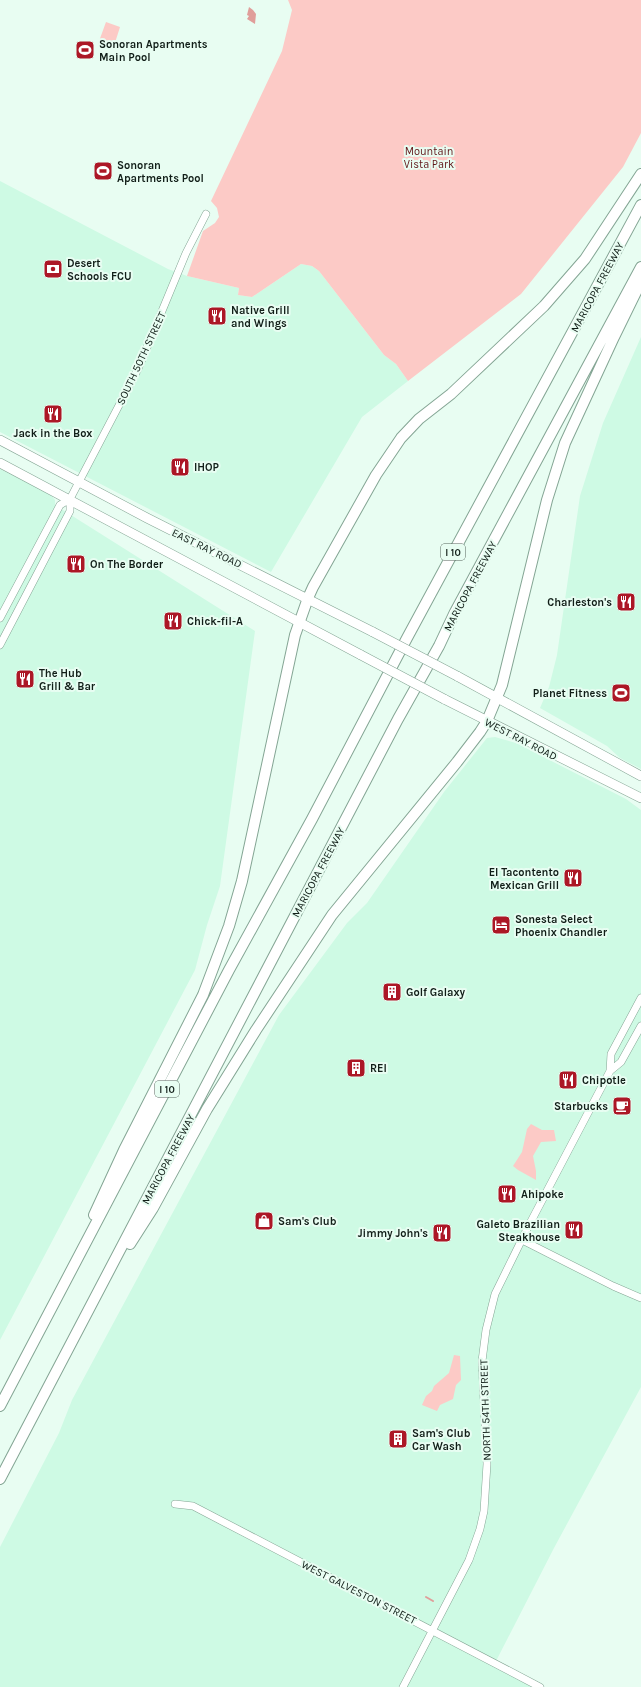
<svg xmlns="http://www.w3.org/2000/svg" width="641" height="1687" font-family="Karla,sans-serif">
<style>
.built{fill:#cefae4}
.green{fill:#fccac6}
.water{fill:#e09e9a}
.lines{fill:none;stroke-linecap:round;stroke-linejoin:round}
.stream{stroke:#e09e9a;stroke-width:2}
.minor-casing{stroke:#84a594;stroke-width:8}
.major-casing{stroke:#84a594;stroke-width:10}
.highway-casing{stroke:#84a594;stroke-width:12}
.minor{stroke:#fff;stroke-width:7}
.major{stroke:#fff;stroke-width:9}
.highway{stroke:#fff;stroke-width:10}
.major-bridge-casing{stroke:#84a594;stroke-width:10;stroke-linecap:butt}
.major-bridge{stroke:#fff;stroke-width:9}
.labels{text-anchor:middle;stroke-width:4;stroke-linejoin:round;paint-order:stroke}
.shield{fill:#e8fdf2;stroke:#526159;stroke-width:1}
.shield-label{font-size:10px;font-weight:bold;fill:#111e18}
.poi-label{font-size:11px;font-weight:bold;fill:#111e18;stroke:#e8fdf2;text-anchor:start}
.park-label{font-size:11px;fill:#611518;stroke:#e8fdf2}
.street-label{font-size:11px;fill:#111e18;stroke:#e8fdf2}
</style>
<rect width="100%" height="100%" fill="#e8fdf2"/>
<path class="built" d="M0,181L168,269L187,276L239,288L238,295L252,297L301,264L312,266L319,271L384,355L396,364L408,381L362,417L271,572L0,432Z
M641,337V769L620,758L607,746L540,708L549,687L557,655L580,496L603,423Z
M0,469L50,494L55,500V505L255,631L220,886L207,925L195,970L0,1340Z
M495,737L516,743L626,799L641,810V1387L554,1548L495,1663L537,1687H0V1547L59,1433L72,1400L279,1015L347,923L367,903L444,792L487,738Z"/>
<path class="green" d="M288,0H641V133L623,167L521,294L408,381L396,364L384,355L319,271L312,266L301,264L252,297L238,295L239,288L187,276L203,231L215,223L219,217L217,208L211,201L282,51L292,10Z
M106,22L120,27L113,49L98,44Z
M531,1124L542,1130H554L556,1141L541,1142L533,1156L536,1171V1180L518,1170L513,1166L522,1152L527,1129Z
M454,1355L460,1356L461,1380L456,1385L453,1399L440,1405L437,1411L422,1405L426,1396L432,1391L434,1386L449,1373Z"/>
<path class="water" d="M249,7L253,10L256,14L255,24L247,19L249,16L247,15Z
M106,165L109,172H111L112,174L107,178L103,177L102,174L99,175L97,171L101,169V167Z"/>
<g class="lines">
<path class="stream" d="M426,1597L433,1601"/>
<defs>
<path id="minor" d="M0,618L60,505L70,499
M0,645L70,511V499L138,369L186,253L206,214
M610,1071L621,1062L641,1026
M522,1240L613,1286L641,1298
M175,1504L193,1506L540,1687
M403,1687L469,1560L480,1529L484,1511L487,1464L482,1361L486,1330L495,1294L527,1229L610,1071L611,1054L641,998"/>
<path id="major" d="M0,440L147,518L373,632
M0,463L361,655
M457,676L641,776
M444,699L641,798"/>
<path id="highway" d="M94,1215L124,1150L203,995L229,926L242,881L295,635L308,598L313,587L376,475L401,438L419,419L451,394L544,306L585,259L641,174
M130,1244L153,1208L207,1109L256,1030L332,915L457,762L480,732L487,721L502,685L547,500L565,443L614,337L641,282
M0,1406L229,970L312,819L407,638L641,205
M0,1479L398,719L439,646L455,612L641,267"/>
</defs>
<use href="#minor" class="minor-casing"/>
<use href="#major" class="major-casing"/>
<use href="#highway" class="highway-casing"/>
<use href="#minor" class="minor"/>
<use href="#major" class="major"/>
<use href="#highway" class="highway"/>
<defs>
<path id="major-bridge" d="M373,632L457,676
M361,655L444,699"/>
</defs>
<use href="#major-bridge" class="major-bridge-casing"/>
<use href="#major-bridge" class="major-bridge"/>
</g>
<defs>
<symbol id="stadium-square" viewBox="-11 -11 22 22"><rect x="-9" y="-9" width="18" height="18" rx="4" fill="#ac1726" stroke="#e8fdf2"/><path d="M0-5a6.5 5 0 1 0 0 10a6.5 5 0 1 0 0-10ZM-3.5-1.8h7v3.6h-7Z" fill="#fff"/></symbol>
<symbol id="bank-square" viewBox="-11 -11 22 22"><rect x="-9" y="-9" width="18" height="18" rx="4" fill="#ac1726" stroke="#e8fdf2"/><path d="M-6-4H6V4H-6ZM0-2.3a2.3 2.3 0 1 0 0 4.6a2.3 2.3 0 1 0 0-4.6Z" fill="#fff"/></symbol>
<symbol id="restaurant-square" viewBox="-11 -11 22 22"><rect x="-9" y="-9" width="18" height="18" rx="4" fill="#ac1726" stroke="#e8fdf2"/><path d="M-5-6h1v4h1v-4h1v4h1v-4h1v5L-1.5 .5V6h-2V.5L-5-1ZM5-6V6H3V1.5H1.5Q1.5-4 5-6Z" fill="#fff"/></symbol>
<symbol id="hotel-square" viewBox="-11 -11 22 22"><rect x="-9" y="-9" width="18" height="18" rx="4" fill="#ac1726" stroke="#e8fdf2"/><path d="M-6-4.5h1.5V1H6V5H4.5V3h-9V5H-6ZM-4 0a1.8 1.8 0 1 1 3.6 0ZM.5 0V-2.5h3Q6-2.5 6 0Z" fill="#fff"/></symbol>
<symbol id="building-square" viewBox="-11 -11 22 22"><rect x="-9" y="-9" width="18" height="18" rx="4" fill="#ac1726" stroke="#e8fdf2"/><path d="M-4-6H4V6H1V3H-1V6H-4ZM-2.5-4.3h1.7v1.8h-1.7ZM.8-4.3h1.7v1.8H.8ZM-2.5-1h1.7V.8h-1.7ZM.8-1h1.7V.8H.8Z" fill="#fff"/></symbol>
<symbol id="cafe-square" viewBox="-11 -11 22 22"><rect x="-9" y="-9" width="18" height="18" rx="4" fill="#ac1726" stroke="#e8fdf2"/><path d="M-5.5-4.5H6V0H3Q3 3.5 0 3.5H-2.5Q-5.5 3.5-5.5 0ZM3-3.2v2h1.7v-2ZM-6 4.5H4V6H-6Z" fill="#fff"/></symbol>
<symbol id="shop-square" viewBox="-11 -11 22 22"><rect x="-9" y="-9" width="18" height="18" rx="4" fill="#ac1726" stroke="#e8fdf2"/><path d="M-5-2.5h2.3a2.7 3.5 0 0 1 5.4 0H5L5.5 6h-11ZM-1.5-2.5h3a1.5 2.3 0 0 0-3 0Z" fill="#fff"/></symbol>
</defs>
<g fill-rule="evenodd">
<use href="#stadium-square" x="74" y="39" width="22" height="22"/>
<use href="#stadium-square" x="92" y="160" width="22" height="22"/>
<use href="#bank-square" x="42" y="258" width="22" height="22"/>
<use href="#restaurant-square" x="206" y="305" width="22" height="22"/>
<use href="#restaurant-square" x="42" y="403" width="22" height="22"/>
<use href="#restaurant-square" x="169" y="456" width="22" height="22"/>
<use href="#restaurant-square" x="65" y="553" width="22" height="22"/>
<use href="#restaurant-square" x="615" y="591" width="22" height="22"/>
<use href="#restaurant-square" x="162" y="610" width="22" height="22"/>
<use href="#restaurant-square" x="14" y="668" width="22" height="22"/>
<use href="#stadium-square" x="610" y="682" width="22" height="22"/>
<use href="#restaurant-square" x="562" y="867" width="22" height="22"/>
<use href="#hotel-square" x="490" y="914" width="22" height="22"/>
<use href="#building-square" x="381" y="981" width="22" height="22"/>
<use href="#building-square" x="345" y="1057" width="22" height="22"/>
<use href="#restaurant-square" x="557" y="1069" width="22" height="22"/>
<use href="#cafe-square" x="611" y="1095" width="22" height="22"/>
<use href="#restaurant-square" x="496" y="1183" width="22" height="22"/>
<use href="#shop-square" x="253" y="1210" width="22" height="22"/>
<use href="#restaurant-square" x="563" y="1219" width="22" height="22"/>
<use href="#restaurant-square" x="431" y="1222" width="22" height="22"/>
<use href="#building-square" x="387" y="1428" width="22" height="22"/>
</g>
<g class="labels">
<g class="shield">
<rect x="441" y="544" width="24" height="16" rx="3"/>
<rect x="155" y="1081" width="24" height="16" rx="3"/>
</g>
<g class="shield-label">
<text x="453" y="556">I 10</text>
<text x="167" y="1093">I 10</text>
</g>
<g class="poi-label">
<text x="99" y="48">Sonoran Apartments<tspan x="99" dy="13">Main Pool</tspan></text>
<text x="117" y="169">Sonoran<tspan x="117" dy="13">Apartments Pool</tspan></text>
<text x="67" y="267">Desert<tspan x="67" dy="13">Schools FCU</tspan></text>
<text x="231" y="314">Native Grill<tspan x="231" dy="13">and Wings</tspan></text>
<text x="53" y="437" text-anchor="middle">Jack in the Box</text>
<text x="194" y="471">IHOP</text>
<text x="90" y="568">On The Border</text>
<text x="612" y="606" text-anchor="end">Charleston's</text>
<text x="187" y="625">Chick-fil-A</text>
<text x="39" y="677">The Hub<tspan x="39" dy="13">Grill &amp; Bar</tspan></text>
<text x="607" y="697" text-anchor="end">Planet Fitness</text>
<text x="559" y="876" text-anchor="end">El Tacontento<tspan x="559" dy="13">Mexican Grill</tspan></text>
<text x="515" y="923">Sonesta Select<tspan x="515" dy="13">Phoenix Chandler</tspan></text>
<text x="406" y="996">Golf Galaxy</text>
<text x="370" y="1072">REI</text>
<text x="582" y="1084">Chipotle</text>
<text x="608" y="1110" text-anchor="end">Starbucks</text>
<text x="521" y="1198">Ahipoke</text>
<text x="278" y="1225">Sam's Club</text>
<text x="560" y="1228" text-anchor="end">Galeto Brazilian<tspan x="560" dy="13">Steakhouse</tspan></text>
<text x="428" y="1237" text-anchor="end">Jimmy John's</text>
<text x="412" y="1437">Sam's Club<tspan x="412" dy="13">Car Wash</tspan></text>
</g>
<g class="park-label">
<text x="429" y="155">Mountain<tspan x="429" dy="13">Vista Park</tspan></text>
</g>
<g class="street-label">
<text transform="translate(597 287) rotate(-62)" y="4">MARICOPA FREEWAY</text>
<text transform="translate(141 358) rotate(-65)" y="4">SOUTH 50TH STREET</text>
<text transform="translate(207 548) rotate(26)" y="4">EAST RAY ROAD</text>
<text transform="translate(470 586) rotate(-62)" y="4">MARICOPA FREEWAY</text>
<text transform="translate(521 739) rotate(27)" y="4">WEST RAY ROAD</text>
<text transform="translate(318 872) rotate(-62)" y="4">MARICOPA FREEWAY</text>
<text transform="translate(168 1159) rotate(-62)" y="4">MARICOPA FREEWAY</text>
<text transform="translate(485 1410) rotate(-92)" y="4">NORTH 54TH STREET</text>
<text transform="translate(359 1592) rotate(27)" y="4">WEST GALVESTON STREET</text>
</g>
</g>
</svg>
